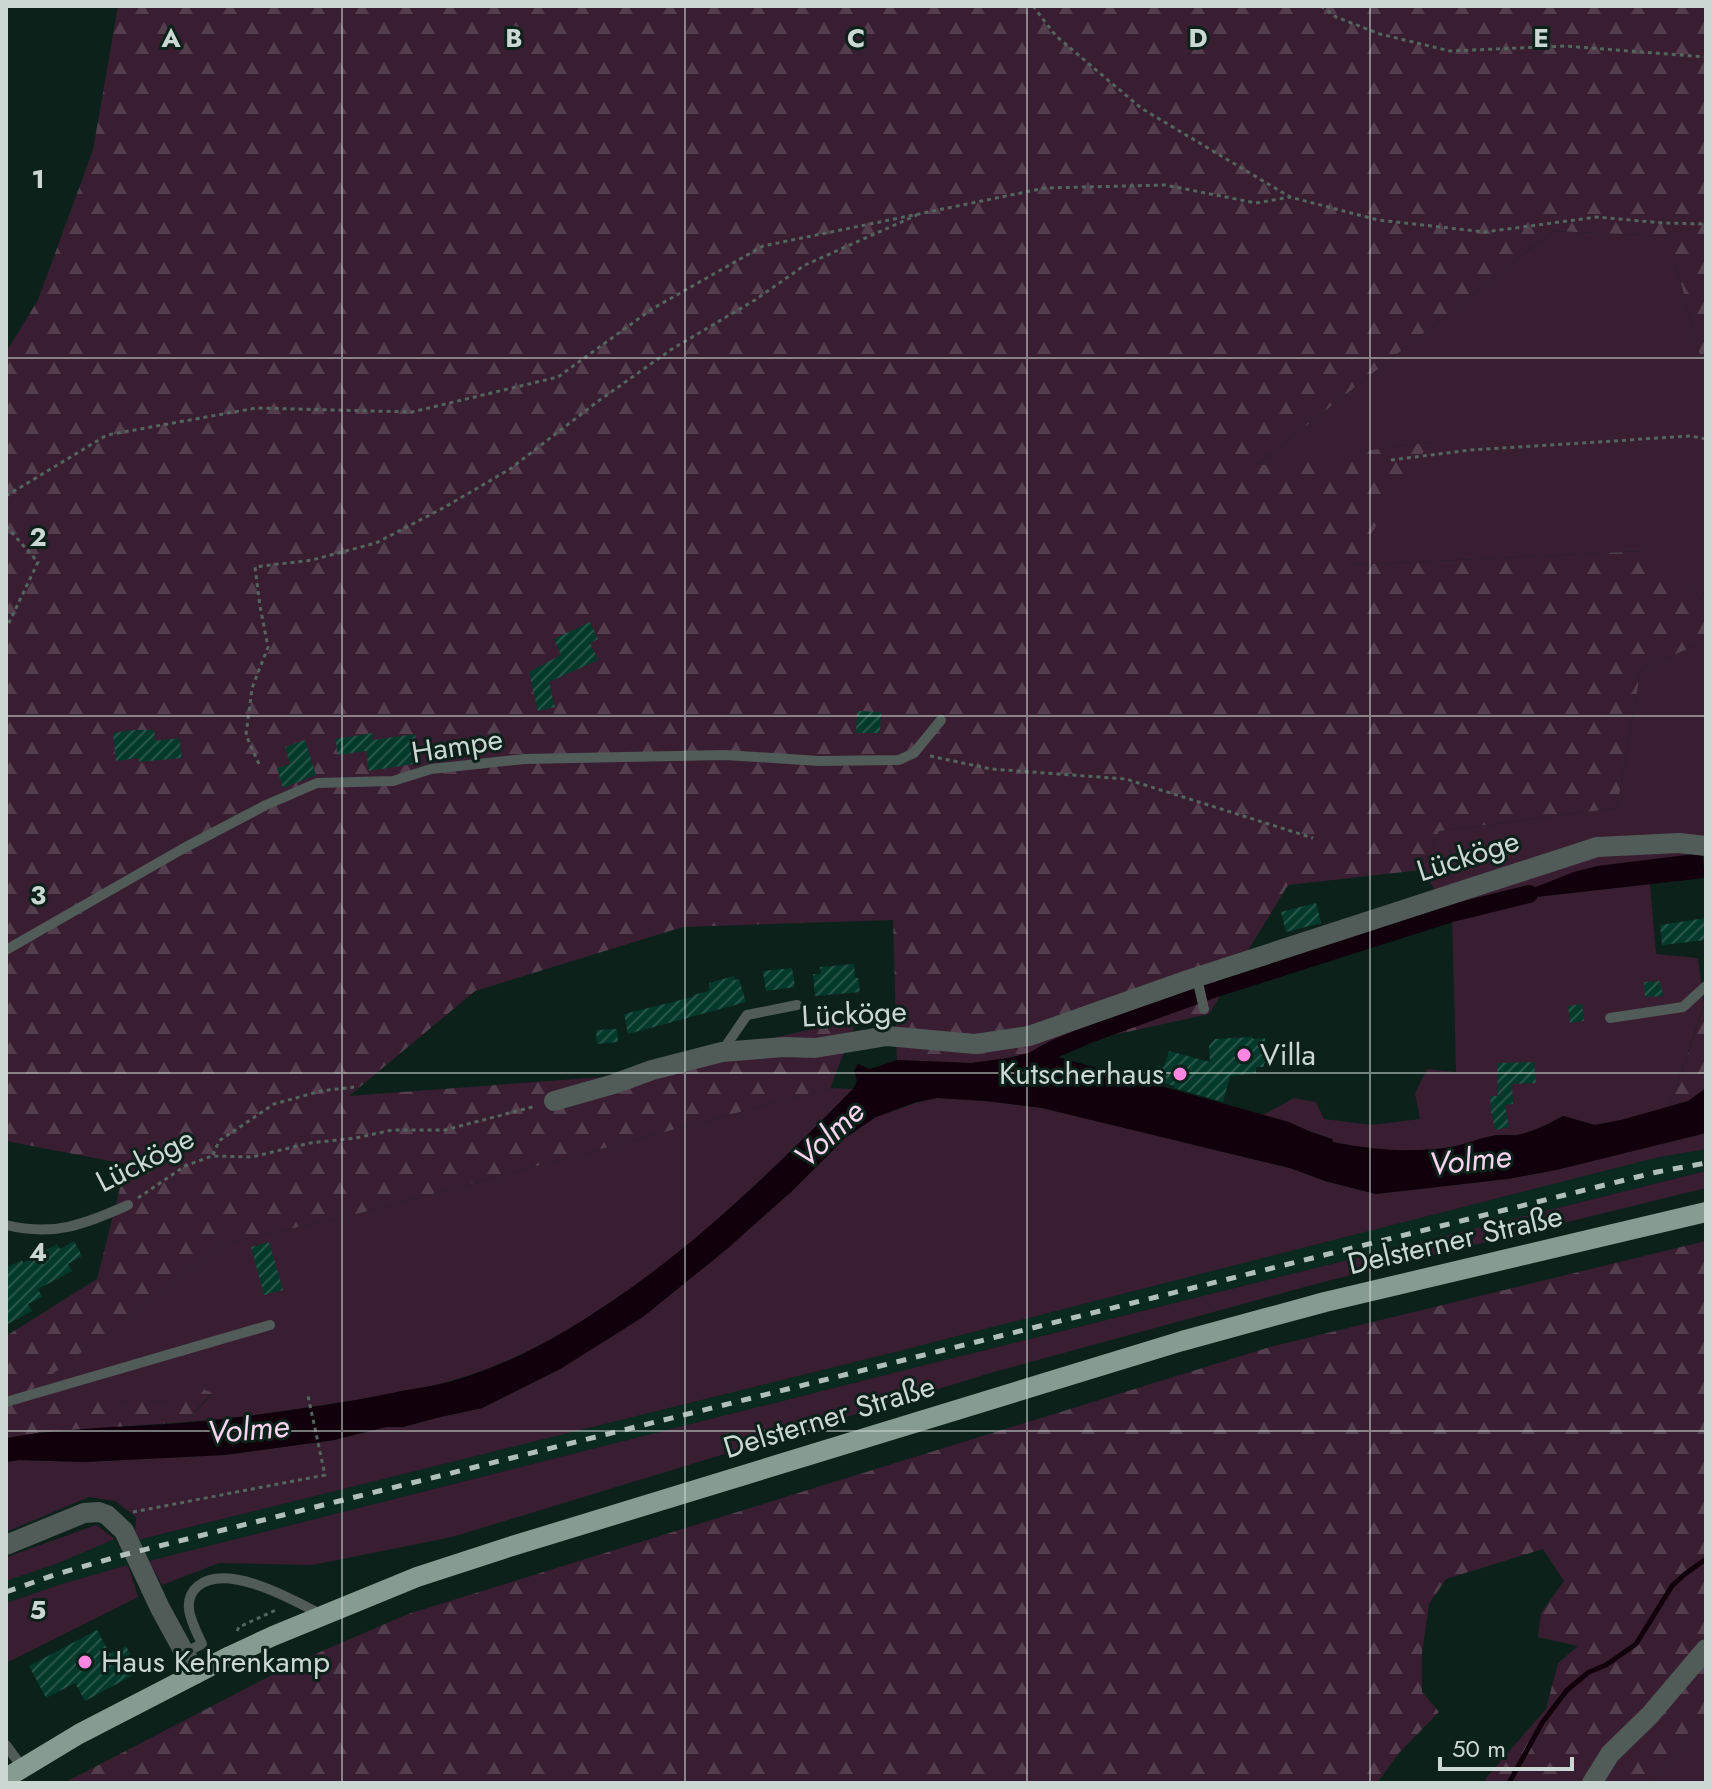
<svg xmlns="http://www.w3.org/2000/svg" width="1712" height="1789" font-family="Jost,sans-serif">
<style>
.built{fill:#0a2a1f}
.green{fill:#391e31}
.forest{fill:url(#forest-firs)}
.water{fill:#11000c}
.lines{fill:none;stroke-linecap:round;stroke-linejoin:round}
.stream{stroke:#11000c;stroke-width:5}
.canal{stroke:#11000c;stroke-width:18}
.building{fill:url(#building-hatch)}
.path{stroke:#52655e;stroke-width:3;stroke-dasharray:4 4;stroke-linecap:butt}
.service{stroke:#515b57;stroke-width:10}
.minor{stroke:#515b57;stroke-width:20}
.primary{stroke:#869b92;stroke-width:20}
.rail{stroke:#b1bfba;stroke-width:5;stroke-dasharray:10 10;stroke-linecap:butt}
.grid{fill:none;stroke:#cad7d2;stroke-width:2;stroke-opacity:0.55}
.poi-dot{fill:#fe85e0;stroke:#0c211a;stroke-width:3}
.labels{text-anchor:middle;stroke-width:6;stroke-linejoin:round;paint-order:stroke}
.street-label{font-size:30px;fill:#cad7d2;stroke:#0c211a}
.poi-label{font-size:30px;fill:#cad7d2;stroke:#0c211a;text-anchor:start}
.water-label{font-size:32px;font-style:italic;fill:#fad4ee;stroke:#0c211a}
.grid-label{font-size:26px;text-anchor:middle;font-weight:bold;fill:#cad7d2;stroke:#0c211a;stroke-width:6;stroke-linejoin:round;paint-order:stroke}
</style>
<defs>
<pattern id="forest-firs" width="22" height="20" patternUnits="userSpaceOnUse" patternTransform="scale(2)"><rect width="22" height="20" fill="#391e31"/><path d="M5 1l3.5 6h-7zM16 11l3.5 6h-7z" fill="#543e4e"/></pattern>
<pattern id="building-hatch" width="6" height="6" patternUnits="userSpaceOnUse" patternTransform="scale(2)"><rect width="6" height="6" fill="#043a2b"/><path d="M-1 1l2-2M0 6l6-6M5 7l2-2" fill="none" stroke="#275649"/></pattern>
</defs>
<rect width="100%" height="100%" fill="#0c211a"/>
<path class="built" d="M1706,1149V1171L905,1370L149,1561L138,1540L899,1351L1655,1158Z
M115,1539L128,1565L62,1584L6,1603V1581L56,1564Z"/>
<path class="green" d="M1553,231L1672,236L1677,268L1701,359L1706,363V608L1697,594L1645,551L1350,565L1429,442L1254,467Z
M1706,641V851L1508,898H1527L1650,884L1656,954L1698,958L1704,1005L1669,1108L1621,1120L1595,1125L1563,1116C1549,1124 1533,1132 1517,1135C1509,1136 1500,1134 1492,1136C1480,1138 1468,1144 1456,1146C1417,1154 1372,1150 1332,1142V1139L1263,1115L1294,1098L1316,1102L1324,1119L1372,1125L1420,1119L1415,1093L1427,1069L1456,1072L1452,914L1421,870L1439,831L1617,808L1641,669Z
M830,1088L853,1089C748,1195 630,1313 489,1368C439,1388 383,1396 330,1404C282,1411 234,1419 185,1422L212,1394L172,1402L20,1398L226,1243L353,1215Z
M937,1098L986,1101L1042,1108L1290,1168L1325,1181L1376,1194L1507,1179L1556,1170L1706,1133V1149L1655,1158L899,1351L138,1540L135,1533L136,1517L115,1501L89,1497L6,1532V1462L19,1460L84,1462L224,1455L334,1440L386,1427H403L436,1418L482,1408L562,1368L791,1192L845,1138L876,1117L916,1103Z
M1706,1171V1188L1323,1282L994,1372L452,1537L312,1565L219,1563L162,1585L149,1561L905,1370Z
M96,1525L115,1539L56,1564L6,1581V1558L18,1553Z
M128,1565L138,1597L6,1663V1603L62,1584Z
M1706,1718V1783H1649L1679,1756L1689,1731Z"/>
<path class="forest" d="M118,6H1706V363L1701,359L1677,268L1671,236L1553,231L1255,466L1430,442L1351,565L1646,551L1697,594L1706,608V641L1641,669L1617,808L1439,831L1421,870L1288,885L1209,1014L1008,1058L971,1063L897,1060L893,920L683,927L475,991L349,1096L602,1077L857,1019L830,1088L353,1215L226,1243L22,1397L172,1402L194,1385L212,1393L185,1422L36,1433L6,1440V1336L97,1279L126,1164L6,1141V352L38,300L93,150Z
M1706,1003V1088L1688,1101L1669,1108L1704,1006Z
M1706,1241V1635L1676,1675L1582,1783H1485L1486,1778L1546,1709L1558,1663L1578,1646L1538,1637L1541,1613L1564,1581L1543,1549L1446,1579L1429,1604L1422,1653V1692L1439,1712L1398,1754L1377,1783H64L297,1662L408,1614L1270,1347Z
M1706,1656V1718L1689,1731L1679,1756L1649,1783H1599L1614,1759Z"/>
<path class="water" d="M1702,853L1705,878L1527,898L1505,899L1574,872L1597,866Z
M1051,1047L1054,1056L1289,1122L1311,1132L1332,1139L1333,1142C1372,1150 1417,1154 1456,1146C1468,1143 1480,1138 1492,1136C1500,1134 1509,1136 1517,1135C1533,1132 1549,1124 1563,1116L1595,1125L1621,1120L1688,1101L1706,1088V1133L1556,1170L1507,1179L1376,1194L1325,1181L1290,1168L1042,1108L986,1101L937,1098L916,1102L876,1117L845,1138L791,1192L727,1249L643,1317L562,1368L482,1408L436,1418L403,1427H386L334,1440L224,1455L84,1462L19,1460L6,1462V1438C78,1425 151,1428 223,1419C281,1412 339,1404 397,1392C416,1388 437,1386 456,1380C507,1365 553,1340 597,1311C694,1248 772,1171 853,1089L857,1081L854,1071L858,1064L870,1069L897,1060L971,1063L1008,1058Z"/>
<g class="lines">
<path class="stream" d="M1509,1783L1542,1723L1567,1690L1589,1672L1606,1665L1636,1644L1672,1586L1685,1574L1706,1559"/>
<path class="canal" d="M1031,1062L1052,1050L1089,1034L1216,988L1452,913L1529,894"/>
</g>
<path class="building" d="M590,622L598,639L590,643L598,660L549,682L555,707L538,711L529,672L561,655L554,639Z
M857,711L881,712L880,733H856Z
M134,730H154L155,741L179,738L182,758L139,762V758L116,761L113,733Z
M373,733V740L415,734L419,763L369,771L366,751L338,755L335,739Z
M305,740L316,775L283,788L277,768L290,764L285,747Z
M1316,903L1321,923L1286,932L1281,912Z
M1706,918V940L1662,945L1660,925Z
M854,964L855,978H858L860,992L815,996L813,974H821L820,967Z
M792,968L795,987L766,991L763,971Z
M734,976L735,980L739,979L746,1002L628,1034L624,1014L693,997V995L709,991V983Z
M1660,981L1663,996L1645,997L1644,982Z
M1582,1004L1584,1021L1570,1023L1568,1006Z
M617,1029L618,1042L597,1044L596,1030Z
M1252,1037L1253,1039L1265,1038L1266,1063H1264V1067H1256V1073L1230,1076L1223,1102L1174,1088V1086L1153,1080L1157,1066L1164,1067L1169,1051L1210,1062L1209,1046L1215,1039Z
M1534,1062L1536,1083L1512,1084L1513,1104L1505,1105L1509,1127L1495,1130L1492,1113H1491L1490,1096H1498L1497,1063Z
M74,1241L82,1256L68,1264L72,1271L38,1289L42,1297L28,1304L32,1311L6,1325V1268L22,1260L23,1263L57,1244L60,1249Z
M269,1242L283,1290L264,1295L251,1247Z
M97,1630L110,1654L126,1646L139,1672L85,1701L75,1683L46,1698L29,1666Z"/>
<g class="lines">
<path class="path" d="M1033,6L1056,36L1141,108L1290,197L1378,220L1485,232L1597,217L1663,223L1706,224
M1321,6L1336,17L1380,34L1450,51L1565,46L1706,57
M1391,460L1471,450L1691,436L1706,439
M6,496L107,435L256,408L412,412L558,377L652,309L763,246L1045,188L1165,185L1256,203L1290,197
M6,526L38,562L6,629
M930,756L991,769L1126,779L1313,838
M259,764L246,735L252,688L268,647L260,606L255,567L312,560L376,543L445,507L510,469L597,402L672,349L755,300L805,265L917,215
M213,1155L219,1141L274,1104L321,1091L354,1087
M138,1198L185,1166L212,1156L252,1157L310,1143L356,1138L392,1130H445L536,1106
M133,1512L325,1475L308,1396
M237,1631L239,1627L278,1609"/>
<path class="service" d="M6,950L184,848L266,805L317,783L393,781L431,769L524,759L725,755L819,761L899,760L914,753L941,720
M1197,978L1204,1009
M1610,1018L1683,1007L1706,986
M723,1050L747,1015L797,1005
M6,1225C55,1237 84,1224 128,1205
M6,1402L270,1325
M184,1653L202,1644C194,1626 179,1602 198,1586C227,1562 293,1600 322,1615
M6,1745L22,1767"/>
<path class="minor" d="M554,1101L614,1084L652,1070L722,1052L784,1047L815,1048L887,1036L975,1044L1029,1036L1188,980L1597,847L1679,843L1706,846
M6,1545L84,1513L99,1512L107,1515L124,1531L160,1608L196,1674
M1592,1783L1610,1754L1650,1715L1706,1649"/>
<path class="primary" d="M6,1778L79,1734L230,1656L273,1636L417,1577L509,1547L1182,1341L1325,1302L1706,1212"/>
<path class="rail" d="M6,1592L57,1574L123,1555L1657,1172L1706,1163"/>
</g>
<path class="grid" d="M342,6V1783M685,6V1783M1027,6V1783M1370,6V1783M6,358H1706M6,716H1706M6,1073H1706M6,1431H1706"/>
<g class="poi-dot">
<circle cx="1244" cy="1055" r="8"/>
<circle cx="1180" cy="1074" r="8"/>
<circle cx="85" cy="1662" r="8"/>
</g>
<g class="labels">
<g class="street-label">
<text transform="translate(457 746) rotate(-9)" y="10">Hampe</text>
<text transform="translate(1468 856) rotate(-18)" y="10">Lücköge</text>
<text transform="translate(854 1014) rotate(-3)" y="10">Lücköge</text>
<text transform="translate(145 1160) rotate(-27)" y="10">Lücköge</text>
<text transform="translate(1455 1240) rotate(-13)" y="10">Delsterner Straße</text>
<text transform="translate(829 1417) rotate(-17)" y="10">Delsterner Straße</text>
</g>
<g class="poi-label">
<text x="1260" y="1065">Villa</text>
<text x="1164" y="1084" text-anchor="end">Kutscherhaus</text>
<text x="101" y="1672">Haus Kehrenkamp</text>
</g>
<g class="water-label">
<text transform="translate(829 1134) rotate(-43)" y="11">Volme</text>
<text transform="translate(1470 1160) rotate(-6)" y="11">Volme</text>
<text transform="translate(248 1429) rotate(-5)" y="11">Volme</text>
</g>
</g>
<g class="grid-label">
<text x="171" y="47">A</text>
<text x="514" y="47">B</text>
<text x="856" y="47">C</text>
<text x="1198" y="47">D</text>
<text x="1541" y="47">E</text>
<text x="38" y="188">1</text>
<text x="38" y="546">2</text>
<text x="38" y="904">3</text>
<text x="38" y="1261">4</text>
<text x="38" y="1619">5</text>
</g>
<rect width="1712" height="1789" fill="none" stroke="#cad7d2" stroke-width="16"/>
<path d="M1440 1757v12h132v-12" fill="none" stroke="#cad7d2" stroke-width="4"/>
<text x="1452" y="1757" font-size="24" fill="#cad7d2" stroke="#0c211a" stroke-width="6" paint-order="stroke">50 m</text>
</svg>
